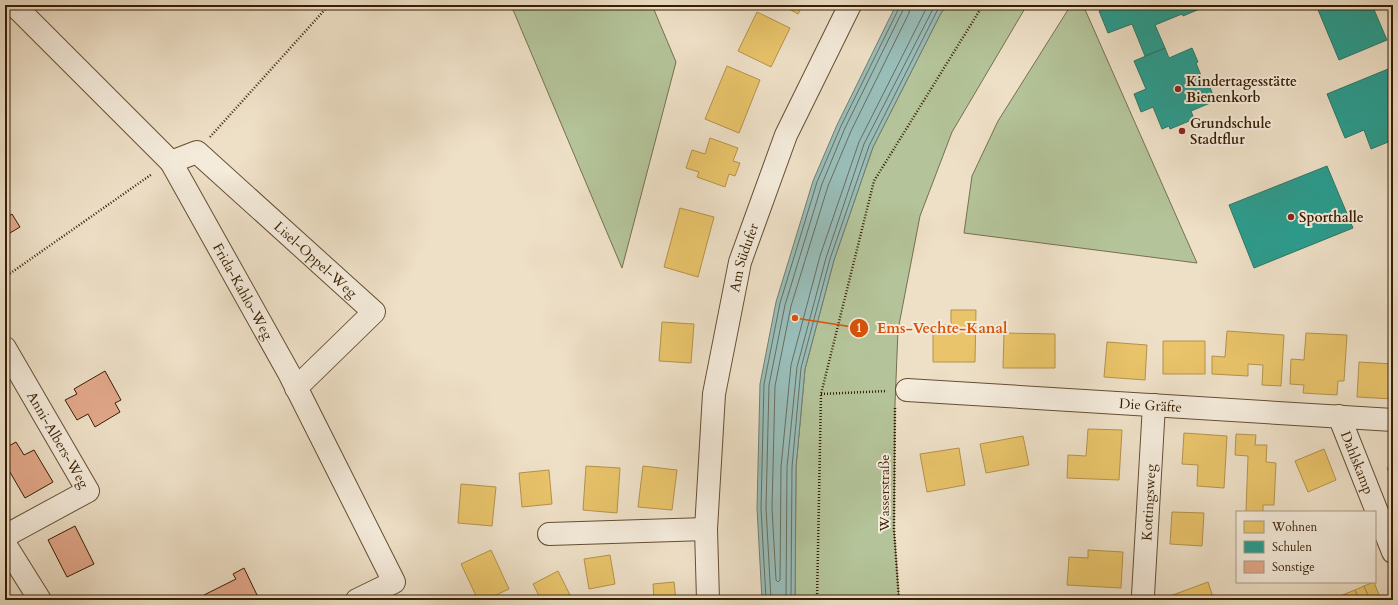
<svg xmlns="http://www.w3.org/2000/svg" width="1398" height="605" font-family="Cardo,serif">
<style>
.green{fill:#b4c399;stroke:#76704e}
.water{fill:#99bdb9;stroke:#727d70}
.homes{fill:#e9c46a;stroke:#b4924b}
.schools{fill:#2a9d8f;stroke:#2e7765}
.lines{fill:none;stroke-linecap:round;stroke-linejoin:round}
.shore{stroke:#686e5e;stroke-width:1}
.building{fill:#e3a88b;stroke:#371e02}
.street-casing{stroke:#654e33;stroke-width:24}
.path{stroke:#371e02;stroke-width:2.5;stroke-dasharray:1 2;stroke-linecap:butt}
.street{stroke:#f4ebdb;stroke-width:22}
.poi-dot{fill:#8f2418;stroke:#f4ebdb;stroke-width:1.5}
.labels{text-anchor:middle;stroke-width:4;stroke-linejoin:round;paint-order:stroke}
.poi-label{font-size:14px;font-weight:bold;fill:#371e02;stroke:#f4ebdb;text-anchor:start}
.street-label{font-size:14px;fill:#371e02;stroke:#f4ebdb}
.leader{fill:none;stroke:#d6530b;stroke-width:1.5}
.callout-dot{fill:#d6530b;stroke:#f4ebdb;stroke-width:1.5}
.mark-label{font-size:12px;text-anchor:middle;font-weight:bold;fill:#fff}
.callout-label{font-size:15px;text-anchor:middle;font-weight:bold;fill:#d6530b;stroke:#f4ebdb;stroke-width:4;stroke-linejoin:round;paint-order:stroke}
</style>
<rect width="100%" height="100%" fill="#eee0c7"/>
<filter id="stains"><feTurbulence type="fractalNoise" baseFrequency=".005" numOctaves="4"/><feColorMatrix values="0 0 0 0 .2 0 0 0 0 .09 0 0 0 0 .02 0 0 0 .5 -.17"/></filter>
<radialGradient id="worn" r=".72"><stop offset=".6" stop-color="#630" stop-opacity="0"/><stop offset="1" stop-color="#630" stop-opacity=".3"/></radialGradient>
<path class="green" d="M511,5H652L676,62L622,268Z
M947,5H1027L952,132L920,216L898,330L895,404L894,529L899,600H795L796,467L805,369L834,260L873,147L941,13Z
M1071,5H1083L1197,263L964,233L972,176L998,121Z"/>
<path class="water" d="M896,5H947L941,13L873,147L834,260L805,369L796,467L795,600H762L757,508L760,384L776,302L813,181L837,125Z"/>
<path class="homes" d="M782,5H803L798,14Z
M757,12L790,28L771,67L738,51Z
M727,66L760,80L739,133L705,119Z
M710,138L738,148L733,161L740,163L735,176L729,174L725,187L697,177L699,172L686,168L692,150L705,154Z
M680,208L714,217L698,277L664,267Z
M951,310H976L975,362H933V325H951Z
M662,322L694,324L691,363L659,361Z
M1227,331L1284,335L1281,386L1262,385L1263,365L1248,364V376L1212,374V356L1225,357Z
M1004,333L1055,334V368H1003Z
M1306,333L1347,335L1344,381H1338L1337,395L1303,393L1304,385L1290,384L1291,359L1304,360Z
M1163,341H1205V374H1163Z
M1107,342L1147,345L1145,380L1104,377Z
M1359,362L1393,364V399L1357,397Z
M1088,429L1122,430L1119,480L1067,478L1068,455L1086,456Z
M1184,433L1227,436L1224,488L1197,486L1198,465L1182,464Z
M1236,434L1256,435L1255,445H1267L1266,462L1276,463L1274,505H1263V512H1246L1248,456L1235,455Z
M1023,436L1029,465L986,473L980,444Z
M959,448L965,485L927,492L920,454Z
M1324,449L1336,480L1308,492L1295,461Z
M1393,465V483L1387,468Z
M586,466L620,468L617,513L583,510Z
M643,466L677,470L672,510L638,507Z
M549,470L552,504L522,507L519,473Z
M461,484L496,487L492,526L458,523Z
M1172,512L1204,513L1202,546L1170,544Z
M491,550L509,589L485,600H478L461,564Z
M1088,550L1123,552L1121,588L1067,585L1069,557L1088,558Z
M610,555L615,584L589,589L584,559Z
M558,571L571,597L565,600H541L533,584Z
M674,582L676,600H654L653,584Z
M1208,582L1214,600H1172L1170,596Z
M1374,582L1381,600H1370L1364,586Z
M1364,586L1370,600H1359L1355,590Z
M1355,590L1359,600H1347L1345,594Z
M1345,594L1347,600H1336L1335,598Z"/>
<path class="schools" d="M1115,5H1209L1183,16L1182,14L1155,25L1165,48L1145,56L1132,24L1108,33L1099,11Z
M1316,5H1372L1387,40L1339,60Z
M1165,48L1169,58L1192,48L1198,62L1196,63L1206,88L1210,87L1215,101L1191,111L1194,119L1170,129L1169,126L1162,129L1153,107L1141,112L1134,94L1146,89L1134,61Z
M1393,67V140L1371,149L1364,130L1345,138L1327,94Z
M1327,166L1353,228L1254,268L1229,205Z"/>
<g class="lines">
<path class="shore" d="M910,5L909,13L851,131L828,186L791,306L775,386L772,508L776,580L778,582L780,580L781,467L791,365L820,256L859,142L928,5
M766,600L761,508L764,384L780,303L817,182L841,126L899,8V5
M771,600L766,508L769,385L785,305L822,184L845,128L903,10L904,5
M786,600L787,467L797,367L826,258L864,144L935,5
M791,600L792,467L801,368L830,259L869,146L937,11L942,5"/>
</g>
<path class="building" d="M12,214L20,227L5,236V219Z
M105,371L121,400L115,403L120,412L95,427L88,414L77,420L65,400L77,394L74,389Z
M16,442L24,455L34,450L53,482L25,498L7,467L5,468V448Z
M75,526L94,564L67,577L48,540Z
M244,568L257,595L249,599V600H207L204,595L236,579L233,574Z"/>
<g class="lines">
<defs>
<g id="street">
<path id="s1" d="M14,5L171,162L290,375L394,582L357,600"/>
<path id="s2" d="M171,162L197,152L374,312L296,388"/>
<path id="s3" d="M5,348L88,491L5,536"/>
<path id="s4" d="M907,390L1393,420"/>
<path id="s5" d="M1339,416L1393,552"/>
<path d="M549,534L706,529"/>
<path d="M5,544L40,600"/>
<path id="s6" d="M708,600L706,529L714,394L740,262L786,135L850,5"/>
<path id="s7" d="M1144,600L1143,595L1154,405"/>
</g>
</defs>
<use href="#street" class="street-casing"/>
<path class="path" d="M210,137L329,5
M5,277L152,174
M821,394L887,391
M895,408L894,529L899,600
M817,600L821,394L874,181L983,5"/>
<use href="#street" class="street"/>
</g>
<g class="poi-dot">
<circle cx="1178" cy="89" r="4"/>
<circle cx="1182" cy="131" r="4"/>
<circle cx="1291" cy="217" r="4"/>
</g>
<g class="labels">
<g class="poi-label">
<text x="1186" y="86">Kindertagesstätte<tspan x="1186" dy="16">Bienenkorb</tspan></text>
<text x="1190" y="128">Grundschule<tspan x="1190" dy="16">Stadtflur</tspan></text>
<text x="1299" y="222">Sporthalle</text>
</g>
<g class="street-label">
<text dy="5" stroke="none"><textPath href="#s6" startOffset="346">Am Südufer</textPath></text>
<text dy="5" stroke="none"><textPath href="#s2" startOffset="188">Lisel-Oppel-Weg</textPath></text>
<text dy="5" stroke="none"><textPath href="#s1" startOffset="370">Frida-Kahlo-Weg</textPath></text>
<text dy="5" stroke="none"><textPath href="#s4" startOffset="244">Die Gräfte</textPath></text>
<text dy="5" stroke="none"><textPath href="#s3" startOffset="106">Anni-Albers-Weg</textPath></text>
<text dy="5" stroke="none"><textPath href="#s5" startOffset="50">Dahlskamp</textPath></text>
<text transform="translate(884 493) rotate(-90)" y="5">Wasserstraße</text>
<text dy="5" stroke="none"><textPath href="#s7" startOffset="98">Kottingsweg</textPath></text>
</g>
</g>
<path class="leader" d="M795 318L859 328"/>
<g class="callout-dot">
<circle cx="795" cy="318" r="4"/>
<circle cx="859" cy="328" r="10"/>
</g>
<g class="mark-label">
<text x="859" y="332">1</text>
</g>
<g class="callout-label">
<text x="942" y="333">Ems-Vechte-Kanal</text>
</g>
<rect width="1398" height="605" fill="none" stroke="#eee0c7" stroke-width="20"/>
<rect x="6" y="6" width="1386" height="593" fill="none" stroke="#371e02" stroke-width="2"/>
<rect x="10" y="10" width="1378" height="585" fill="none" stroke="#371e02"/>
<rect x="1236" y="511" width="140" height="72" fill="#f4ebdb" stroke="#a89984"/>
<rect x="1244" y="521" width="20" height="12" fill="#e9c46a" stroke="#a89984"/>
<text x="1272" y="531" font-size="12" fill="#371e02">Wohnen</text>
<rect x="1244" y="541" width="20" height="12" fill="#2a9d8f" stroke="#a89984"/>
<text x="1272" y="551" font-size="12" fill="#371e02">Schulen</text>
<rect x="1244" y="561" width="20" height="12" fill="#e3a88b" stroke="#a89984"/>
<text x="1272" y="571" font-size="12" fill="#371e02">Sonstige</text>
<rect width="100%" height="100%" filter="url(#stains)"/>
<rect width="100%" height="100%" fill="url(#worn)"/>
</svg>
